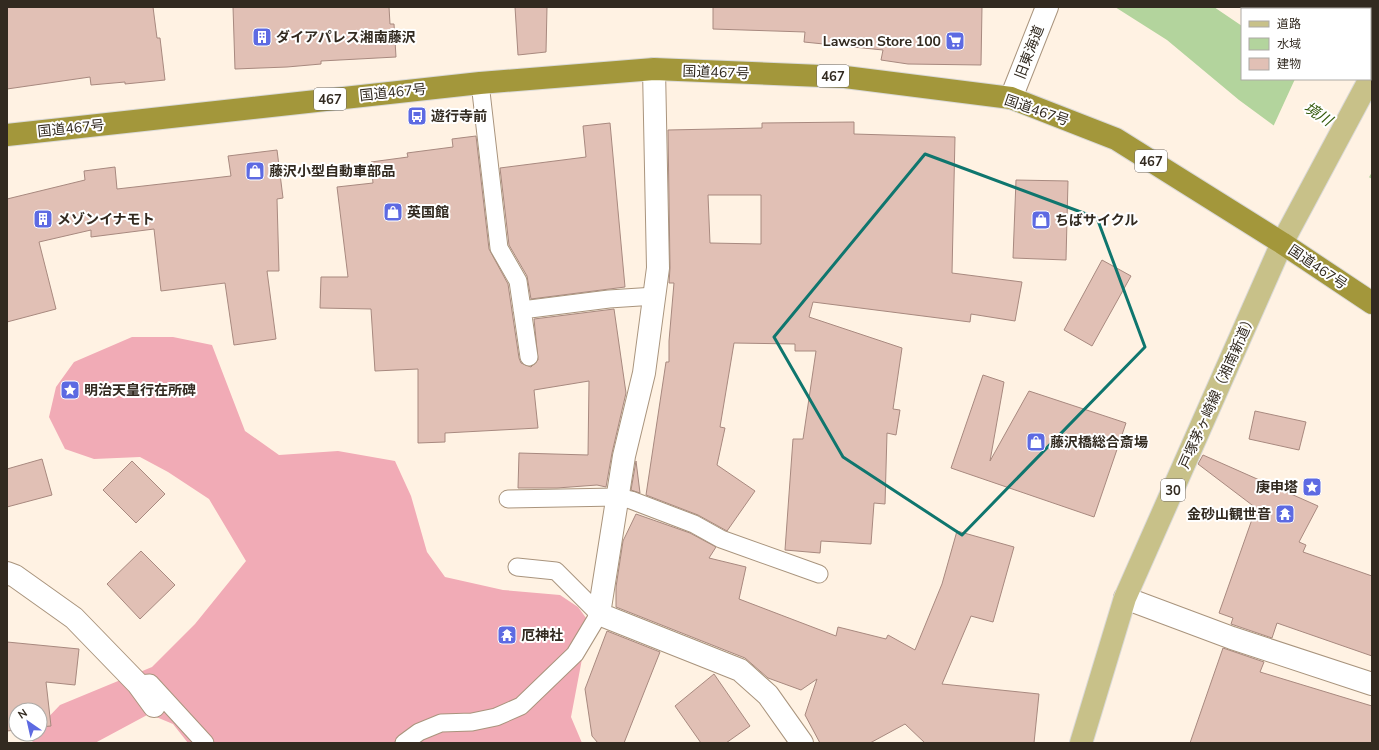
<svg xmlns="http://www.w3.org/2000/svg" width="1379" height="750" font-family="'Nunito Sans','Noto Sans JP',sans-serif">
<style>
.forest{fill:#f1abb6}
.water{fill:#b3d49d}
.pier{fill:#fff2e3}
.building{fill:#e1c0b5;stroke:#a8897f;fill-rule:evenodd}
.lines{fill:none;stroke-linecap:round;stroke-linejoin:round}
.lane-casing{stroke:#a9947d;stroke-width:19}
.street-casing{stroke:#a9947d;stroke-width:24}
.primary-casing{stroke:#dad9d7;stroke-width:24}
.highway-casing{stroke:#dad9d7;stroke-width:24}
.lane{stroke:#fff;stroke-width:17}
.street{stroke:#fff;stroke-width:22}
.primary{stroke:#c8c189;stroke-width:22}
.highway{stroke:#a3973b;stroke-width:22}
.marked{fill:none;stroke:#0f766e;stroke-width:3;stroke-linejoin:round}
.labels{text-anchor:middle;stroke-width:4;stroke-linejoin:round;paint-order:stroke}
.shield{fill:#fff;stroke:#706a63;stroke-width:1}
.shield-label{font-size:13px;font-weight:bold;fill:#322a20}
.poi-label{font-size:14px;font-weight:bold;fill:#322a20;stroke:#fff;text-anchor:start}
.street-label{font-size:14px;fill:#322a20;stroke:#fff}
.water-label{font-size:15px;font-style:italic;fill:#335a0c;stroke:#fff}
</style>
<rect width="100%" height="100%" fill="#fff2e3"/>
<path class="forest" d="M132,337H173L212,345L245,431L279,455L338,451L395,461L411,496L427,552L445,577L503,590L560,595L578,607L589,622L571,717L582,743H188L173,724L149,714L95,743H32L35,734H40V726L60,705L152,667L195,624L246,561L209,499L168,472L140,457L94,459L65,449L49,417L56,387L74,362Z"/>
<path class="water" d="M1115,7H1214L1242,26V79H1321L1372,115V179L1339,159L1296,142L1239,100L1167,40Z"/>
<path class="pier" d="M1295,79H1324L1372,112V172L1368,179L1339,161L1295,144L1273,127Z"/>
<path class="building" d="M7,7H153L157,38H160L165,80L125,84V82L91,85L90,77L7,89Z
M233,7H389L390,24H394L396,57L321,61V64L287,67L235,69Z
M515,7H547L546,52L518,55Z
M713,7H982L981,65L908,64L881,60L883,50L804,42L805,32L713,29Z
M854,122V134L955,137L952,273L1022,282L1015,321L971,314L970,322L813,302L809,317L902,348L893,409L900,410L896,435L887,433L885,504L874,503L871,544L821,541L820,553L785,550L793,439H803L816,351H795V344L734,343L720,427L725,428L717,465L755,491L727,531L698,515L646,495L666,362H669V341L674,283H669L670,268L668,130L762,128V123ZM708,195H761V244L710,243Z
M610,123L625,287L531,299L527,276L509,245L500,168L586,157L583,126Z
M476,136L489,249L508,284L519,358L521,363L531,367L538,360L534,319L614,309L626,393L612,453L606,487L597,485L557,488H518L519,453L588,455L589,381L534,390L538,428L445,433V442L418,443V369L375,371L371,309L320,308L321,277H348L337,187L373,183L371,162L408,157L407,153L453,147L452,139Z
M277,150L283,198L277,199L279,271H267L276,339L234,345L225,283L161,291L154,229L91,237V230L39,242L56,309L7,322V199L85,180L84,171L115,167L117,189L231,176L228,156Z
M1016,180L1068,181L1066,260L1013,258Z
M1102,260L1131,276L1092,346L1064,330Z
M983,375L1004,382L990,461L1029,391L1126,423L1094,517L951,468Z
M1255,411L1306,422L1299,450L1249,439Z
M1203,455L1318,506L1299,542L1306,545L1303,552L1372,576V656L1277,623L1272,638L1231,624L1233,618L1219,613L1256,508L1198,464Z
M42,459L52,495L7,507V469Z
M132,461L165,494L136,523L103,490Z
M636,461L640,493L631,490Z
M636,514L690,533L716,547L709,558L746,567L739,599L836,636L838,627L886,639L888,635L915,650L942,584L957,531L1014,547L993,622L971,616L942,684L1039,694L1034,743H925L905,724L870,743H820L805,715L817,679L801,690L768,678L745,658L616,607V587L623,541Z
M141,551L175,585L140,619L107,584Z
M607,631L660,652L624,743H598L592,736L585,689Z
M7,642L79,649L75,685L46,682L51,726L40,727V710H16V730L7,731Z
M1223,648L1264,662L1260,672L1372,706V743H1190Z
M714,674L750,726L726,743H701L675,706Z"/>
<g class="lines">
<defs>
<path id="lane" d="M480,83L499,248L518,281L529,357
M522,310L609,299L655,296
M508,499L617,497L631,500L694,524L721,539L819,574
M138,684L150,683L205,743
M404,743L419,732L441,723L472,722L496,717L521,706L575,654L599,614L556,571L517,567"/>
<path id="street" d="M654,69L658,268L644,373L624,456L599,614L740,670L768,695L802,743
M1011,98L1047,7
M7,573L15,576L74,618L138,684L154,706
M1125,598L1232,638L1372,684"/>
<path id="primary" d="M1081,743L1125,598L1282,243L1372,75"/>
<path id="highway" d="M7,135L480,83L654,69L845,77L1011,98L1116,139L1282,243L1372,303"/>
</defs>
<use href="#lane" class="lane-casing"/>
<use href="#street" class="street-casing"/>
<use href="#primary" class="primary-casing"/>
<use href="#highway" class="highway-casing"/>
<use href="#lane" class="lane"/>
<use href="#street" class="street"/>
<use href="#primary" class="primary"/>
<use href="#highway" class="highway"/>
</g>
<path class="marked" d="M925,154L1097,218L1145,347L962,535L843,457L774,337Z"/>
<defs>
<symbol id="building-square" viewBox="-11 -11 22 22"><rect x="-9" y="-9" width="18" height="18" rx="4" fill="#5d6ae2" stroke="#fff"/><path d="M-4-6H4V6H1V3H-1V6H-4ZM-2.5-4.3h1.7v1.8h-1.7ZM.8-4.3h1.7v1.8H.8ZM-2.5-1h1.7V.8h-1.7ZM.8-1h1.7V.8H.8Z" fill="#fff"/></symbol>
<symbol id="supermarket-square" viewBox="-11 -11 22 22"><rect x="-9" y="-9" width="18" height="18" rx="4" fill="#5d6ae2" stroke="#fff"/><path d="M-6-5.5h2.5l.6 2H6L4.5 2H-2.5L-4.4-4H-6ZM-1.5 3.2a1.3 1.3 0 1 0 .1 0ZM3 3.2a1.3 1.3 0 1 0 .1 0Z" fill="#fff"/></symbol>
<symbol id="bus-square" viewBox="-11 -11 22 22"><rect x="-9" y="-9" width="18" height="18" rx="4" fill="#5d6ae2" stroke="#fff"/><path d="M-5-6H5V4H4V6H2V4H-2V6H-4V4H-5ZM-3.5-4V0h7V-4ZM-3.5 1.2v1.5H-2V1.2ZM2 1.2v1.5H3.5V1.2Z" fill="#fff"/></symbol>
<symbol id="shop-square" viewBox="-11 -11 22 22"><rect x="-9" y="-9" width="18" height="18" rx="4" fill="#5d6ae2" stroke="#fff"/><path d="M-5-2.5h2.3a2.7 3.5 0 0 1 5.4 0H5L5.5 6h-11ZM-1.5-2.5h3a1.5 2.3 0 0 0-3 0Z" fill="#fff"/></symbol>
<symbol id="sight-square" viewBox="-11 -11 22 22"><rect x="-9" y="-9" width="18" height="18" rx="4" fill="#5d6ae2" stroke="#fff"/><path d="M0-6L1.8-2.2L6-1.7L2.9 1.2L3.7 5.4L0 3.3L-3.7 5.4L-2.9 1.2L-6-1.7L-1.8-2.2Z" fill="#fff"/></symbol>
<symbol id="temple-square" viewBox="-11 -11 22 22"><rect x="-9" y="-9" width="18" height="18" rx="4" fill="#5d6ae2" stroke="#fff"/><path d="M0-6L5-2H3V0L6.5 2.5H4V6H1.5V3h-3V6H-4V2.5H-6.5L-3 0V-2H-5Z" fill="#fff"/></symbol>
</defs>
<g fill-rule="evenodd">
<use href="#building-square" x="251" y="26" width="22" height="22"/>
<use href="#supermarket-square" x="944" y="30" width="22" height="22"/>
<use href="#bus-square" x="406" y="105" width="22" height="22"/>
<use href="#shop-square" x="244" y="160" width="22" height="22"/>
<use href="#shop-square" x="382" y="201" width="22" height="22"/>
<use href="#building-square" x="32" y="208" width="22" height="22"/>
<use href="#shop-square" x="1030" y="209" width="22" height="22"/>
<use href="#sight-square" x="59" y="379" width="22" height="22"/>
<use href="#shop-square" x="1025" y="431" width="22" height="22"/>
<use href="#sight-square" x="1301" y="476" width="22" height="22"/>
<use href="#temple-square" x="1274" y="503" width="22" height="22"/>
<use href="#temple-square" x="496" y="624" width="22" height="22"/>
</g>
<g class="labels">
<g class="shield">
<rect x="817" y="65" width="32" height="22" rx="3"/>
<rect x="314" y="88" width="32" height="22" rx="3"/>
<rect x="1135" y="150" width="32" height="22" rx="3"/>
<rect x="1161" y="479" width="24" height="22" rx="3"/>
</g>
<g class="shield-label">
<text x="833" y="81">467</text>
<text x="330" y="104">467</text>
<text x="1151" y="166">467</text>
<text x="1173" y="495">30</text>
</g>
<g class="poi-label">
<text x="276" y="42">ダイアパレス湘南藤沢</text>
<text x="941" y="46" text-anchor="end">Lawson Store 100</text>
<text x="431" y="121">遊行寺前</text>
<text x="269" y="176">藤沢小型自動車部品</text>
<text x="407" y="217">英国館</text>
<text x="57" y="224">メゾンイナモト</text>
<text x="1055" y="225">ちばサイクル</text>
<text x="84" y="395">明治天皇行在所碑</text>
<text x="1050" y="447">藤沢橋総合斎場</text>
<text x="1298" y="492" text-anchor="end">庚申塔</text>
<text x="1271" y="519" text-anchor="end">金砂山観世音</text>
<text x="521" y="640">厄神社</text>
</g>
<g class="street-label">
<text transform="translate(1029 52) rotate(-69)" y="5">旧東海道</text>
<text transform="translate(716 72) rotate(2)" y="5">国道467号</text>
<text transform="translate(393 92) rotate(-6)" y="5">国道467号</text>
<text transform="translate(1037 110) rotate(19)" y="5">国道467号</text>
<text transform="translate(71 128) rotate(-6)" y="5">国道467号</text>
<text transform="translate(1318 267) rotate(34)" y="5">国道467号</text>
<text transform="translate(1217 391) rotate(-66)" y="5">戸塚茅ヶ崎線（湘南新道）</text>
</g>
<g class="water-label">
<text transform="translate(1318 114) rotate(33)" y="5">境川</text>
</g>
</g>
<rect width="1379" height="750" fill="none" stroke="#322a20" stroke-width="16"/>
<rect x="1241" y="8" width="130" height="72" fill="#ffffff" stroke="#adaaa6"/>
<rect x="1249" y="21" width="20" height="6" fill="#c8c189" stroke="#adaaa6"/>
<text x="1277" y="28" font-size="12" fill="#322a20">道路</text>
<rect x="1249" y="38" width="20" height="12" fill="#b3d49d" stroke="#adaaa6"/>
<text x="1277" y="48" font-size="12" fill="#322a20">水域</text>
<rect x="1249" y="58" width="20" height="12" fill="#e1c0b5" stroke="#adaaa6"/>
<text x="1277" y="68" font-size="12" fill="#322a20">建物</text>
<g transform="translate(28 722) rotate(326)"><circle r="19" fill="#ffffff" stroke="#adaaa6"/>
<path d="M0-3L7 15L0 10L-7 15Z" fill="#5d6ae2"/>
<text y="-6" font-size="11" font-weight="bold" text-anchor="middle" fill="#322a20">N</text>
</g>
</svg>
